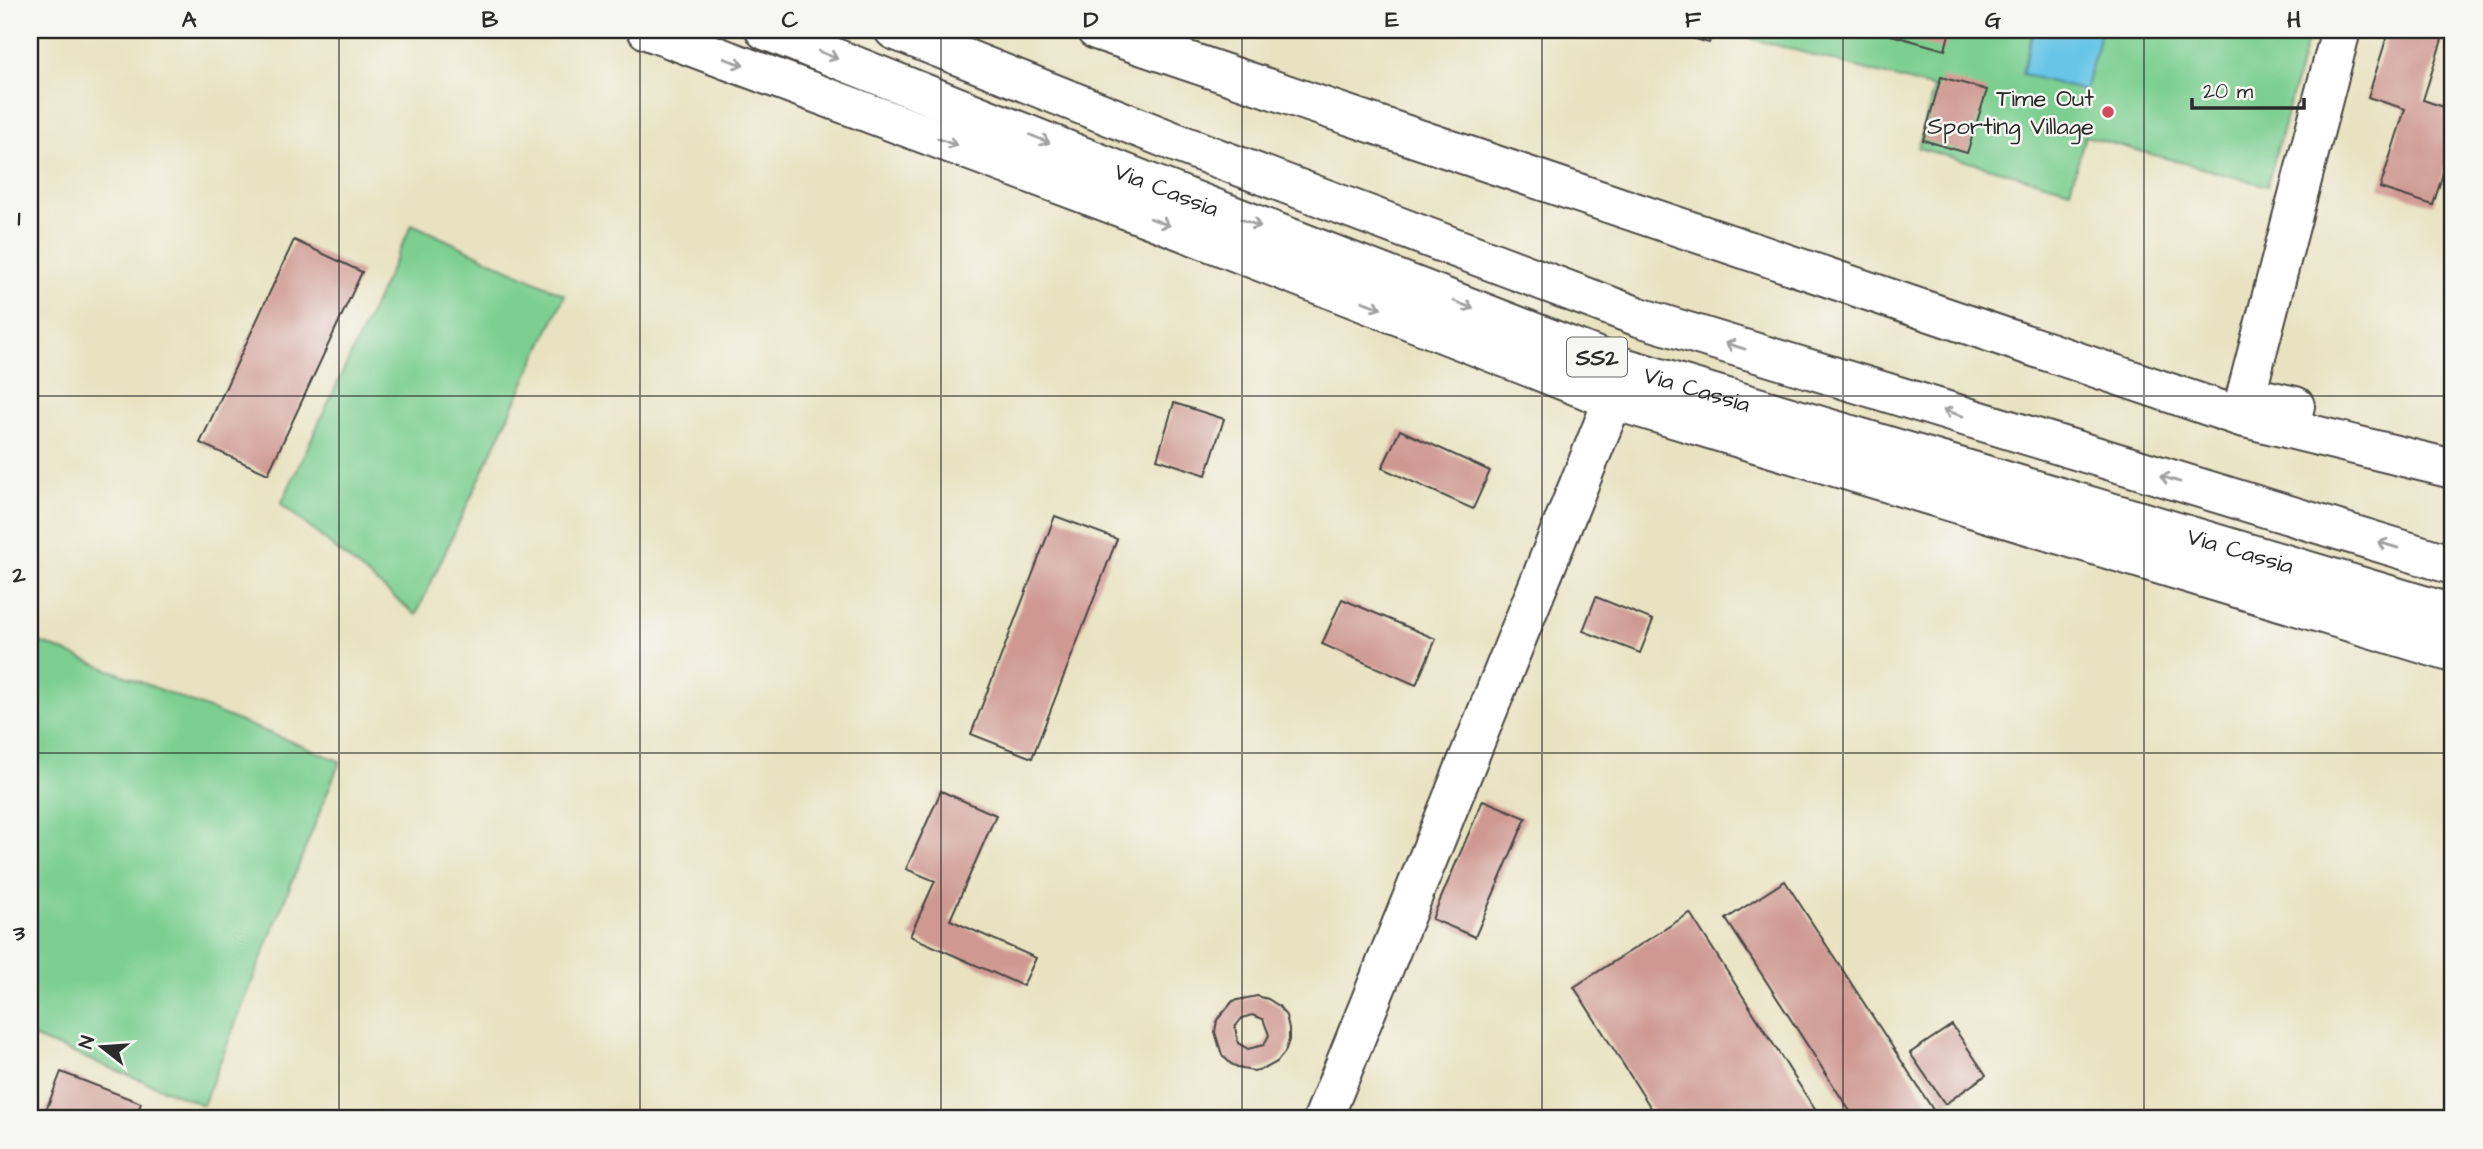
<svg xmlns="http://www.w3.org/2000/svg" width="2483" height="1149" font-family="'Architects Daughter',sans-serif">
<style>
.green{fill:#7ccf91;stroke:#547d5e;stroke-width:2}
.water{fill:#68c5e6;stroke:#4a7888;stroke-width:2}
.building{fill:#cf9992;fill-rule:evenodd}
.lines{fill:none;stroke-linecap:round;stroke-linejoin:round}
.minor-casing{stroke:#484642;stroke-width:42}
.highway-casing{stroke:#484642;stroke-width:42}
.minor{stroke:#fff;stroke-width:38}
.highway{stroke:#fff;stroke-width:38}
.oneway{stroke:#a0a0a0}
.grid{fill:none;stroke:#2b2b2b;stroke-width:2;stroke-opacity:0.55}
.poi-dot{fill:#d1495b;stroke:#f6f6f2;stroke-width:2.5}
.labels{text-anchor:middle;stroke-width:5;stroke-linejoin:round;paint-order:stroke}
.shield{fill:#f6f6f2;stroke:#686867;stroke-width:2}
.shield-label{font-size:23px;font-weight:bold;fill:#2b2b2b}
.poi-label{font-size:24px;fill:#2b2b2b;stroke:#f6f6f2;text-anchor:end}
.street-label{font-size:24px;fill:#2b2b2b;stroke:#f6f6f2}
.neatline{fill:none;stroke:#2b2b2b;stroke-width:2.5}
.grid-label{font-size:23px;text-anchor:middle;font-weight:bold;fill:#2b2b2b}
</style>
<rect width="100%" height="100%" fill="#f6f6f2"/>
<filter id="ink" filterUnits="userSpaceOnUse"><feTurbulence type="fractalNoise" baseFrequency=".0143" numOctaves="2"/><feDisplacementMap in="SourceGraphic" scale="14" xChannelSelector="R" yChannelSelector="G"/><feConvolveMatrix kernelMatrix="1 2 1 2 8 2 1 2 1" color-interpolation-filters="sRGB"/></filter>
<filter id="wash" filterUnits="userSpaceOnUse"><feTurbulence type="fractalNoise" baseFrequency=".00686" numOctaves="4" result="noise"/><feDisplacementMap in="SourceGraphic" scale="28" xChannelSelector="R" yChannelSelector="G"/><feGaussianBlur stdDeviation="1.57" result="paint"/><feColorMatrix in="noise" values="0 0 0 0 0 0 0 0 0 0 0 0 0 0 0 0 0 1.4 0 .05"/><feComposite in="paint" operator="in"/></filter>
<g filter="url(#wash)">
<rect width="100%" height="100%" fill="#e9e2c1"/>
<path class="green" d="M1737,30H2310L2267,186L2085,136L2070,190L1918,148L1934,88L1735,34Z
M412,224L565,295L416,615L281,504Z
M30,638L340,761L203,1105L30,1036Z"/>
<path class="water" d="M2033,30H2101L2085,91L2022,74Z"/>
<g id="blocks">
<path class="building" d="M1666,30H1713L1709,43Z
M1873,30H1950L1945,50Z
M2389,30H2445L2423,100L2453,110V142L2433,205L2380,188L2405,109L2368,97Z
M1941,77L1987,90L1967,153L1923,140Z
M294,240L362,272L268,474L200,443Z
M1174,403L1224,419L1206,475L1157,459Z
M1400,430L1490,471L1473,509L1382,468Z
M1055,516L1117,539L1032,758L971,734Z
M1596,597L1653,620L1640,653L1583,631Z
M1342,599L1436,639L1416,685L1322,644Z
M941,791L996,815L950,920L1036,958L1023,986L910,936L935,881L906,869Z
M1483,800L1526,818L1475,937L1432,919Z
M1785,881L1939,1119H1855L1726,919Z
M1690,913L1821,1119H1658L1574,987Z
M1257,996L1268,999L1279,1006L1286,1016L1289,1028V1040L1285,1052L1277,1062L1266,1068L1254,1071L1242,1069L1231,1064L1222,1055L1215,1032L1217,1020L1233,1001ZM1252,1015L1263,1019L1269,1035L1264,1045L1248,1049L1238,1043L1235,1027L1242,1018Z
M1952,1025L1986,1075L1945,1104L1910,1053Z
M61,1072L141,1103L135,1119H30V1113L43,1118Z"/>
</g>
</g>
<g filter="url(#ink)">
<use href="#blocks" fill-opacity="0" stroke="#484642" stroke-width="2"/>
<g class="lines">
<defs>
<path id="minor" d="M647,30L1157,221L1613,400L2453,653
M1096,30L2241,417L2453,469
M2295,406L2246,395L2341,30
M1323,1119L1613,400"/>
<g id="highway">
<path id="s1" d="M765,30L1162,188L1626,368L2453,614"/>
<path d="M894,30L1180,144L1639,317L2453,565"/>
</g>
</defs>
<use href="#minor" class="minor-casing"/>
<use href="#highway" class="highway-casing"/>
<use href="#minor" class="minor"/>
<use href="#highway" class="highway"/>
</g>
<defs><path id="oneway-shaft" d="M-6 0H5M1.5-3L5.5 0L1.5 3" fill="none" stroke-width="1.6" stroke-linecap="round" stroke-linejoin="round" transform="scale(1.75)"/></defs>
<g class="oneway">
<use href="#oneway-shaft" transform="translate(828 55) rotate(22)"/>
<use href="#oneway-shaft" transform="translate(734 62) rotate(21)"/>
<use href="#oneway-shaft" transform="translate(1040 139) rotate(22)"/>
<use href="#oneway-shaft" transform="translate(947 142) rotate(21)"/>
<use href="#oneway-shaft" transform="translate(1160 222) rotate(21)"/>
<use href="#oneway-shaft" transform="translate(1251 223) rotate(21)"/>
<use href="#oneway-shaft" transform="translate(1372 305) rotate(21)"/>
<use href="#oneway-shaft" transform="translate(1464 305) rotate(21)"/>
<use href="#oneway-shaft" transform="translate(1735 346) rotate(-163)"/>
<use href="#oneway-shaft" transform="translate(1953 413) rotate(-163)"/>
<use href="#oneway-shaft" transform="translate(2170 479) rotate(-163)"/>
<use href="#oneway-shaft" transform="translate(2388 545) rotate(-163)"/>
</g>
</g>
<path class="grid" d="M339,30V1119M640,30V1119M941,30V1119M1242,30V1119M1542,30V1119M1843,30V1119M2144,30V1119M30,396H2453M30,753H2453"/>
<circle class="poi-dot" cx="2108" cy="112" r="7"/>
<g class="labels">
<rect class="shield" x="1567" y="337.5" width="60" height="39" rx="5"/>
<g class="shield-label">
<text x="1597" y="365">SS2</text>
</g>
<g class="poi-label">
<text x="2094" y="106">Time Out<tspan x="2094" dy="28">Sporting Village</tspan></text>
</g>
<g class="street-label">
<text dy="8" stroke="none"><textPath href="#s1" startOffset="432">Via Cassia</textPath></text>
<text dy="8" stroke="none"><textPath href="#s1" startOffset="999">Via Cassia</textPath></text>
<text dy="8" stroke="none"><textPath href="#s1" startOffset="1566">Via Cassia</textPath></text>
</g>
</g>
<rect width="2483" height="1149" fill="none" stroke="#f6f6f2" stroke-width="77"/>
<g transform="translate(102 1047) rotate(287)" stroke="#f6f6f2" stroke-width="5" paint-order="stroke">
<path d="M0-5L12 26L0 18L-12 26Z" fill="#2b2b2b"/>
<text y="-10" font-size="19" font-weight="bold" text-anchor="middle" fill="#2b2b2b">N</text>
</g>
<path d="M2192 98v10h112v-10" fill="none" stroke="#2b2b2b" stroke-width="3.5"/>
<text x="2203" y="98" font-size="21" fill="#2b2b2b" stroke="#f6f6f2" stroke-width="5" paint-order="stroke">20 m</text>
<rect x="38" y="38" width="2406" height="1072" class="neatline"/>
<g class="grid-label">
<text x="189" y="27">A</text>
<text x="490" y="27">B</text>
<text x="790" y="27">C</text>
<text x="1091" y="27">D</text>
<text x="1392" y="27">E</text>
<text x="1693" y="27">F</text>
<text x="1993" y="27">G</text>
<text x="2294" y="27">H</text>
<text x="19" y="225">1</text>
<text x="19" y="582">2</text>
<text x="19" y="940">3</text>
</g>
</svg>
